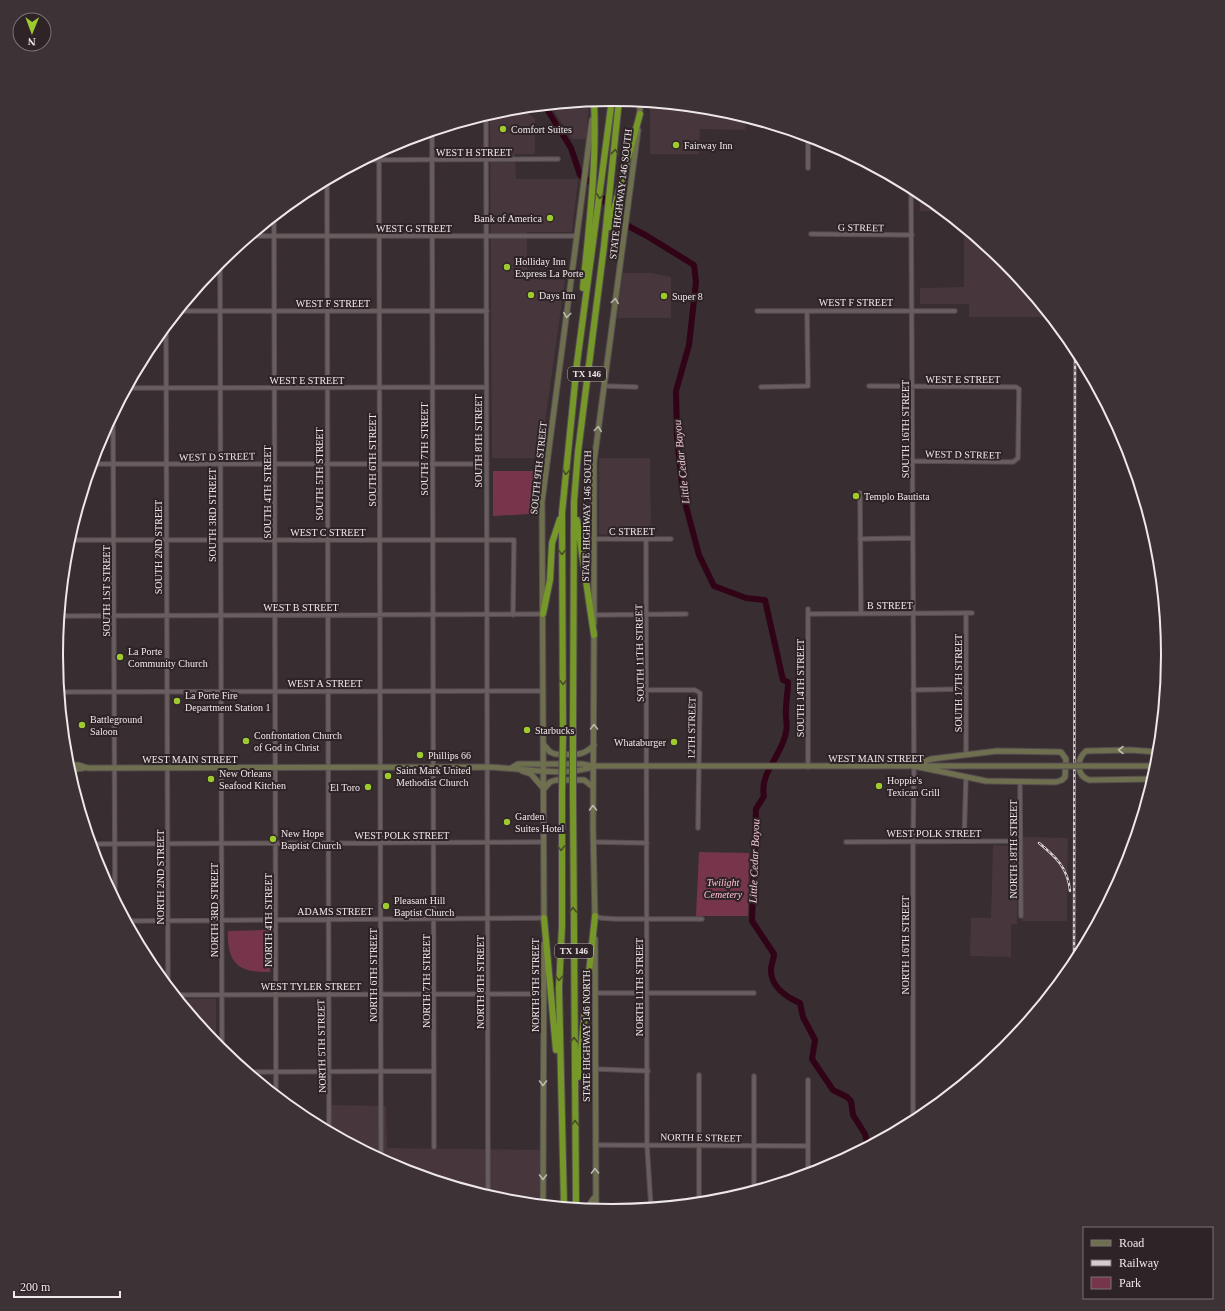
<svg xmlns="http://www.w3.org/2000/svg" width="1225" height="1311" font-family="'Times New Roman',serif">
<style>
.built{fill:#47363b}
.green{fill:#77354c}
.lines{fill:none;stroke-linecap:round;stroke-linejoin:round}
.river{stroke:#310316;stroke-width:6}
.street-casing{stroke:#554c4f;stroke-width:5.5}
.secondary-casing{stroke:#554c4f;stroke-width:7}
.highway-casing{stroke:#554c4f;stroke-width:8}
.street{stroke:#695d60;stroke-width:3.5}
.secondary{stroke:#6d6f4f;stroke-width:5}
.highway{stroke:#769828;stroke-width:6}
.rail-casing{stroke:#d5cdcf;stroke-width:2.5}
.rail{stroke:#2e2326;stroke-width:1;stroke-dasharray:3;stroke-linecap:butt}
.secondary-bridge-casing{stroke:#554c4f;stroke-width:7;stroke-linecap:butt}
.highway-bridge-casing{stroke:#554c4f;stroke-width:8;stroke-linecap:butt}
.secondary-bridge{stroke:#6d6f4f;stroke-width:5}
.highway-bridge{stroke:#769828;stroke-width:6}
.oneway{stroke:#474c27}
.oneway2{stroke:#bbb8ac}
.poi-dot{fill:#9dca2f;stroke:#2e2326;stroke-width:1.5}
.labels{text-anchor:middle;stroke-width:4;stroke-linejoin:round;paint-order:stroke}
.shield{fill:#2e2326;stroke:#b5adaf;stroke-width:1}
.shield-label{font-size:9px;font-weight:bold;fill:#efe8ea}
.poi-label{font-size:10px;fill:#efe8ea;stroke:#2e2326;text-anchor:start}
.street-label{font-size:10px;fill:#efe8ea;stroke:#2e2326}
.park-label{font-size:10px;font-style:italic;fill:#fec0d1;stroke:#2e2326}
.water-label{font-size:11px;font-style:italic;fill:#f5cbd6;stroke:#2e2326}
.rim{fill:none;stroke:#efe8ea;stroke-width:2}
</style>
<rect width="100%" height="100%" fill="#382d30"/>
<path class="built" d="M589,101L586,139H572L550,105Z
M650,103L721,110L745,117V130L700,129L699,154H650Z
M522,108L535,119V154H515L516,179H578L572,232H527V279L565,280L540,458H492L490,114L504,110Z
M920,192L922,193L944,211H920Z
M964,227L1006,262L1051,317H969V304H920V288L964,287Z
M623,273H651L671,277V318H617Z
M599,458H650L651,535L599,534Z
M1023,837L1068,838L1067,921H1022Z
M993,845L1018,846L1017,924H1011V957L970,956L971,918H991Z
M178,999H216V1046Z
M331,1105L386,1106L387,1148L540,1150L539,1205L504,1201L399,1170L332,1133Z"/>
<path class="green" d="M493,471H538L529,514L493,516Z
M699,852L749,853L748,916H696Z
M269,930L271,932L270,972C238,973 227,963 228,931Z"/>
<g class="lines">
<path class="river" d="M545,106L571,148L580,175L594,185L617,220L647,236L694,265L696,282L689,345L676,391L677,438L683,495L699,555L714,586L746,598L765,600L783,680L788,682C788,692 786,700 786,710C785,717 788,725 786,732C783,754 759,773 764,796L756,809L752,921L774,954C774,959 771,964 771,969C770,986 786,997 800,1003L803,1017L815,1040L812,1059L833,1090L847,1097L851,1101L853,1115L865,1134L868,1147"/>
<defs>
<path id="street" d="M486,115L488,1197
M432,132L434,1147
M808,136V168
M379,152L381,1160
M365,160L558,159
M327,180L329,1132
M911,187L914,766L913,842V1123
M274,217L276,1096
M811,234L912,235
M250,236H577
M220,261L222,1051
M178,311H487
M757,311H955
M166,327L168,986
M604,386L636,387
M869,386L1016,387L1019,389L1018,458L1013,462L913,461
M761,387L808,386L807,311
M127,388L486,387
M113,415L115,899
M92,464H487
M860,493L861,613
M594,539H671
M646,539L647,1145L651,1208
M860,539L913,538
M69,540H514L513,615
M808,609V767
M966,613V754
M808,614L972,613
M595,615L686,614
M60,616L543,614
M647,690H695L700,693L698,828
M913,690L966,689
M60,692L542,691
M1020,782L1021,916
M964,841L966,778
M593,842L647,843
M846,842L1015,841L1020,839
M91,844L544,842
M595,916L601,918L616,919H702
M126,921L544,918
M595,993H754
M174,995L544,994
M596,1069L648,1071
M247,1072L434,1071
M699,1075V1203
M754,1076V1191
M595,1145L808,1146
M808,1175V1080"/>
<path id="secondary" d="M639,116L641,102
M594,623V462L638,130
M594,631L593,828L595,919
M58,637V675
M544,745L550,752L555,754C571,754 582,758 594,745
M997,751L1061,752L1066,759L1065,777L1062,780L1056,782L986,781L914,766L931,759Z
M67,765H78L88,768L488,767C519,768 563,777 593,767
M1095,766H1158
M513,767L518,764H582L593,766H1054
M69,770L84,768
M522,771L531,774L544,789L550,782L556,780H584L593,787
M1154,779L1089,780C1076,775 1076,760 1086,751L1130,750L1159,752
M544,920L542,502L592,120
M595,939L596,1210
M543,1205L544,944
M583,1209L588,1207L594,1198"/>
<path id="highway" d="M609,227L640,114
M583,288C589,225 597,164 594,102
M577,520L594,635
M543,614L550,580L552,543L560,519
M573,735L574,501L578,452L604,246L619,100
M563,736L562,513L577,363L612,99
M562,795V926L559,988L564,1207
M573,796L576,1208
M544,918L556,1050
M578,1077L595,916"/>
</defs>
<use href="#street" class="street-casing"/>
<use href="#secondary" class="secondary-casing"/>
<use href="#highway" class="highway-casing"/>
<use href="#street" class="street"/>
<use href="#secondary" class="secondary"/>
<use href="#highway" class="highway"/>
<defs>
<path id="rail" d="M1039,843C1056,857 1068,868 1070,891
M1074,966L1075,346"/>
</defs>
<use href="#rail" class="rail-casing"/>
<use href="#rail" class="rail"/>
<defs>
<path id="secondary-bridge" d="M1054,766H1095"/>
<path id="highway-bridge" d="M573,735V796
M562,795L563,736"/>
</defs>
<use href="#secondary-bridge" class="secondary-bridge-casing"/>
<use href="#highway-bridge" class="highway-bridge-casing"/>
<use href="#secondary-bridge" class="secondary-bridge"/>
<use href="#highway-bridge" class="highway-bridge"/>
</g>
<defs><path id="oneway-chevron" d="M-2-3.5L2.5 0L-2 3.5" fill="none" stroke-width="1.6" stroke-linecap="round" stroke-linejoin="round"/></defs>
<g class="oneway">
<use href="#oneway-chevron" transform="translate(615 152) rotate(-84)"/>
<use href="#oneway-chevron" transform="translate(600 196) rotate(97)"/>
<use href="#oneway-chevron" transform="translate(566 472) rotate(95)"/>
<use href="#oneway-chevron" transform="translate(562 552) rotate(90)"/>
<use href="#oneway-chevron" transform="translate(563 682) rotate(90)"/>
<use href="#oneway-chevron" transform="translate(561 848) rotate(90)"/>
<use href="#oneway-chevron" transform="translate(573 910) rotate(-91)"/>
<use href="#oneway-chevron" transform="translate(559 978) rotate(93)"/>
<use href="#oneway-chevron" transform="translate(574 1040) rotate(-90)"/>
<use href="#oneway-chevron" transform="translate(575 1123) rotate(-90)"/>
</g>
<g class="oneway2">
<use href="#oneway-chevron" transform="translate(615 301) rotate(-82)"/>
<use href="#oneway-chevron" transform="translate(567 315) rotate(97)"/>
<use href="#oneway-chevron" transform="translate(598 429) rotate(-82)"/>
<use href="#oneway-chevron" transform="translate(594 727) rotate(-90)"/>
<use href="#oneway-chevron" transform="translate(1121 750) rotate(-180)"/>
<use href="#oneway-chevron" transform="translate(593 808) rotate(-90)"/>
<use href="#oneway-chevron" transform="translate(543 1083) rotate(90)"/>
<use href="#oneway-chevron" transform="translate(595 1171) rotate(-91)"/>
<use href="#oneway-chevron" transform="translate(543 1177) rotate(90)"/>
</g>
<g class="poi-dot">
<circle cx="503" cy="129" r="4"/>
<circle cx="676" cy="145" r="4"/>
<circle cx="550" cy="218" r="4"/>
<circle cx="507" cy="267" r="4"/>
<circle cx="531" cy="295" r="4"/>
<circle cx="664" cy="296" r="4"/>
<circle cx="856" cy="496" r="4"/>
<circle cx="120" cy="657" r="4"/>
<circle cx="177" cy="701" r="4"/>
<circle cx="82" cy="725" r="4"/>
<circle cx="527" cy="730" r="4"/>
<circle cx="246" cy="741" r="4"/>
<circle cx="674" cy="742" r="4"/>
<circle cx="420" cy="755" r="4"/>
<circle cx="388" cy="776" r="4"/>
<circle cx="211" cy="779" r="4"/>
<circle cx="879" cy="786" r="4"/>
<circle cx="368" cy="787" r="4"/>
<circle cx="507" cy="822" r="4"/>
<circle cx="273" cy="839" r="4"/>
<circle cx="386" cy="906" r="4"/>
</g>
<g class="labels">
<g class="shield">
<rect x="568" y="367" width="38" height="14" rx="3"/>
<rect x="555" y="944" width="38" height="14" rx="3"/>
</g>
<g class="shield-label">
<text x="587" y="377">TX 146</text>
<text x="574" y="954">TX 146</text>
</g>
<g class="poi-label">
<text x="511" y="133">Comfort Suites</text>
<text x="684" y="149">Fairway Inn</text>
<text x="542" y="222" text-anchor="end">Bank of America</text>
<text x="515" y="265">Holliday Inn<tspan x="515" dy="12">Express La Porte</tspan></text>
<text x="539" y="299">Days Inn</text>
<text x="672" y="300">Super 8</text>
<text x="864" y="500">Templo Bautista</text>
<text x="128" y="655">La Porte<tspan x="128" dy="12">Community Church</tspan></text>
<text x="185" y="699">La Porte Fire<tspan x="185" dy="12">Department Station 1</tspan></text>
<text x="90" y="723">Battleground<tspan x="90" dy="12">Saloon</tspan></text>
<text x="535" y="734">Starbucks</text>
<text x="254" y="739">Confrontation Church<tspan x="254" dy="12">of God in Christ</tspan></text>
<text x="666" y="746" text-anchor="end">Whataburger</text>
<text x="428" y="759">Phillips 66</text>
<text x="396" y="774">Saint Mark United<tspan x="396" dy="12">Methodist Church</tspan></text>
<text x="219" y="777">New Orleans<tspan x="219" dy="12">Seafood Kitchen</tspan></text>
<text x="887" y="784">Hoppie's<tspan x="887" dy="12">Texican Grill</tspan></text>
<text x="360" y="791" text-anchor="end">El Toro</text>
<text x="515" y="820">Garden<tspan x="515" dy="12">Suites Hotel</tspan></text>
<text x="281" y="837">New Hope<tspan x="281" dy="12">Baptist Church</tspan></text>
<text x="394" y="904">Pleasant Hill<tspan x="394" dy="12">Baptist Church</tspan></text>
</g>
<g class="street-label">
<text x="474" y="156">WEST H STREET</text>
<text transform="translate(620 194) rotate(-83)" y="4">STATE HIGHWAY 146 SOUTH</text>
<text transform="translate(861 227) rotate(1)" y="4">G STREET</text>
<text x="414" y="232">WEST G STREET</text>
<text x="856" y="306">WEST F STREET</text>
<text x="333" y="307">WEST F STREET</text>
<text x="963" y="383">WEST E STREET</text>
<text x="307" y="384">WEST E STREET</text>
<text transform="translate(905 429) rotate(-90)" y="4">SOUTH 16TH STREET</text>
<text transform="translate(478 441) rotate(-90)" y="4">SOUTH 8TH STREET</text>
<text transform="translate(424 449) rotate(-90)" y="4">SOUTH 7TH STREET</text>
<text transform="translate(963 454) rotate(1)" y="4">WEST D STREET</text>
<text transform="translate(217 456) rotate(-1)" y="4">WEST D STREET</text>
<text transform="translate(372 460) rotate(-90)" y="4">SOUTH 6TH STREET</text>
<text transform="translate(538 468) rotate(-84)" y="4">SOUTH 9TH STREET</text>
<text transform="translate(319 474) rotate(-90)" y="4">SOUTH 5TH STREET</text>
<text transform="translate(267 492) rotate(-90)" y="4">SOUTH 4TH STREET</text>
<text transform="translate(212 515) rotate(-90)" y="4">SOUTH 3RD STREET</text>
<text transform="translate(586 516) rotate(-89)" y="4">STATE HIGHWAY 146 SOUTH</text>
<text x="632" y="535">C STREET</text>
<text x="328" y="536">WEST C STREET</text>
<text transform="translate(158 547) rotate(-90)" y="4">SOUTH 2ND STREET</text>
<text transform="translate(106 591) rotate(-90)" y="4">SOUTH 1ST STREET</text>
<text x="890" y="609">B STREET</text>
<text x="301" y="611">WEST B STREET</text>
<text transform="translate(639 653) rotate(-91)" y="4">SOUTH 11TH STREET</text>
<text x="325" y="687">WEST A STREET</text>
<text transform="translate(958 683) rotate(-90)" y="4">SOUTH 17TH STREET</text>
<text transform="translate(800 688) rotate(-90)" y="4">SOUTH 14TH STREET</text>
<text transform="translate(691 728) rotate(-89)" y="4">12TH STREET</text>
<text x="876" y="762">WEST MAIN STREET</text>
<text x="190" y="763">WEST MAIN STREET</text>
<text x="934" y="837">WEST POLK STREET</text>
<text x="402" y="839">WEST POLK STREET</text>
<text transform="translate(1013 849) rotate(-90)" y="4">NORTH 18TH STREET</text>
<text transform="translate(160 877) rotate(-90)" y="4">NORTH 2ND STREET</text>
<text transform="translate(214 910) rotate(-90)" y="4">NORTH 3RD STREET</text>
<text x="335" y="915">ADAMS STREET</text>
<text transform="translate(268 920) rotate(-90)" y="4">NORTH 4TH STREET</text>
<text transform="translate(905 945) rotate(-90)" y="4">NORTH 16TH STREET</text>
<text transform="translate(373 975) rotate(-90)" y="4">NORTH 6TH STREET</text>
<text transform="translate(426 981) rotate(-90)" y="4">NORTH 7TH STREET</text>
<text transform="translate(480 982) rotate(-90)" y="4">NORTH 8TH STREET</text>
<text transform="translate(535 985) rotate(-90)" y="4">NORTH 9TH STREET</text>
<text x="311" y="990">WEST TYLER STREET</text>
<text transform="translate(639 987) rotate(-90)" y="4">NORTH 11TH STREET</text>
<text transform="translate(586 1036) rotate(-90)" y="4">STATE HIGHWAY 146 NORTH</text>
<text transform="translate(321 1046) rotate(-91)" y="4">NORTH 5TH STREET</text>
<text transform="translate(701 1137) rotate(1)" y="4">NORTH E STREET</text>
</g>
<g class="park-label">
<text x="723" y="886">Twilight<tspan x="723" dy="12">Cemetery</tspan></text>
</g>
<g class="water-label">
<text transform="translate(681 462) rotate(-96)" y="4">Little Cedar Bayou</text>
<text transform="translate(754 861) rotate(-88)" y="4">Little Cedar Bayou</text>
</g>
</g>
<path d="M0 0H1225V1311H0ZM63 655a549 549 0 1 1 1098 0a549 549 0 1 1-1098 0Z" fill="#3d3336" fill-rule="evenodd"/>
<path class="rim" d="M63 655a549 549 0 1 1 1098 0a549 549 0 1 1-1098 0Z"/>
<rect x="1083" y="1227" width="130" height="72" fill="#2e2326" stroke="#7b7274"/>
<rect x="1091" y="1240" width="20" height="6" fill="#6d6f4f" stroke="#7b7274"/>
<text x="1119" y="1247" font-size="12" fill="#efe8ea">Road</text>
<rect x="1091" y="1260" width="20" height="6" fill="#d5cdcf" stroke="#7b7274"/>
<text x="1119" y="1267" font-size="12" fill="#efe8ea">Railway</text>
<rect x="1091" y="1277" width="20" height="12" fill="#77354c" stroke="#7b7274"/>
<text x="1119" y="1287" font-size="12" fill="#efe8ea">Park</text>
<g transform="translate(32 32) rotate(181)"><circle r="19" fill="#2e2326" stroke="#7b7274"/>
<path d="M0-3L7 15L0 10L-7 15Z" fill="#9dca2f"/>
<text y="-6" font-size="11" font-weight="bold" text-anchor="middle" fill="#efe8ea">N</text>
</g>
<path d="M14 1291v6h106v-6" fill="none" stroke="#efe8ea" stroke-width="2"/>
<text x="20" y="1291" font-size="12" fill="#efe8ea" stroke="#2e2326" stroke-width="3" paint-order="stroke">200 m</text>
</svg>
